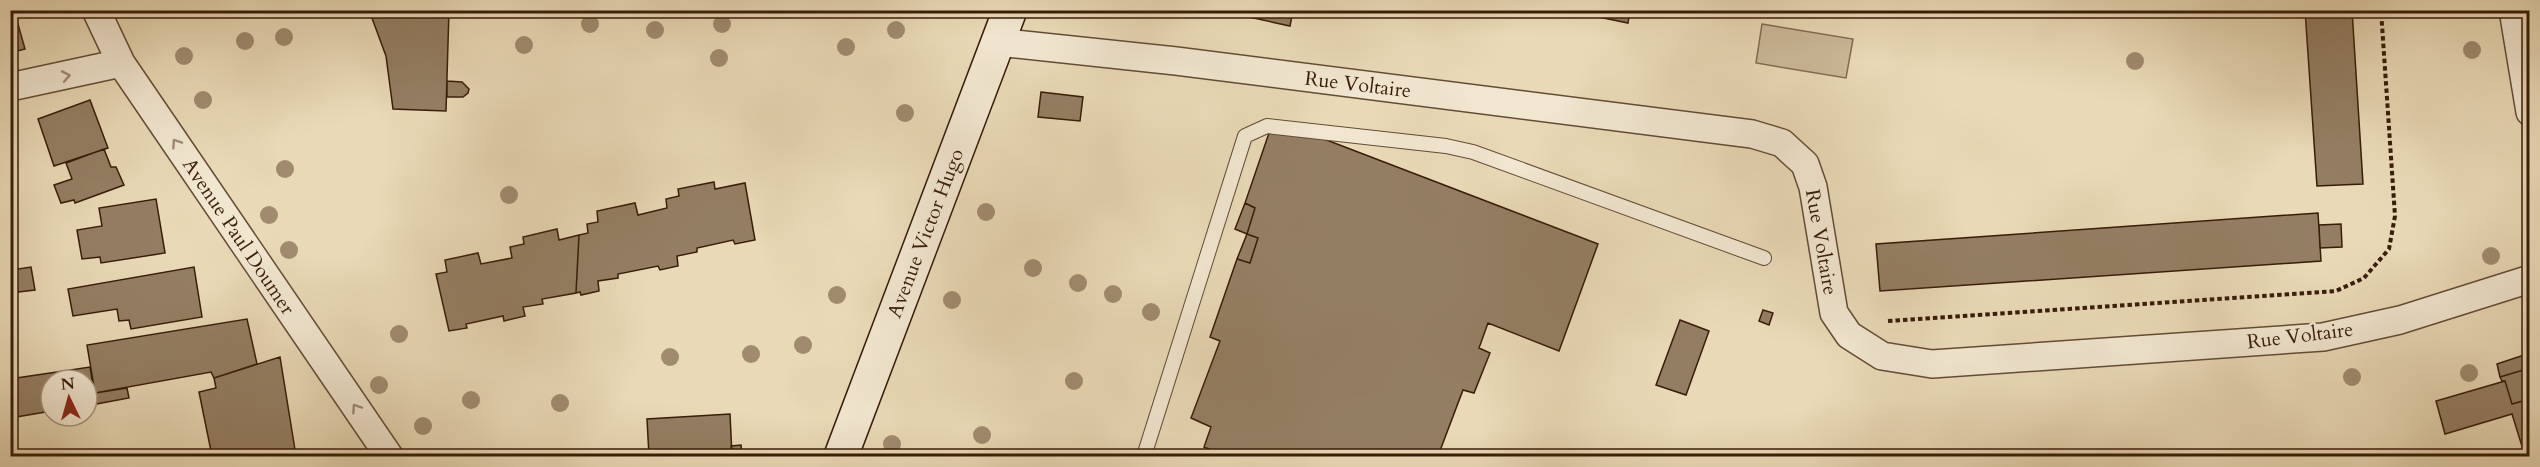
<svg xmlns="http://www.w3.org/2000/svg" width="2540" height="467" font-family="Cardo,serif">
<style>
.green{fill:#cbb999;stroke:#826a52;stroke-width:1.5}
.building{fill:#947e63;stroke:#381c0a;stroke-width:1.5}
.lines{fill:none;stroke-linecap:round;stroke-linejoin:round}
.service-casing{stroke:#644b35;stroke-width:16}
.minor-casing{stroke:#644b35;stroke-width:30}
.secondary-casing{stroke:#381c0a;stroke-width:36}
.path{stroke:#381c0a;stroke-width:4;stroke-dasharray:4.5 3;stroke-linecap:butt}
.service{stroke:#f1e6d0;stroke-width:14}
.minor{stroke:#f1e6d0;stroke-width:27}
.secondary{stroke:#f1e6d0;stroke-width:33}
.tree{fill:#a08b6f}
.oneway{stroke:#9e8b77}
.labels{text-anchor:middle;stroke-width:5;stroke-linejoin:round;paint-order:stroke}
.street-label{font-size:20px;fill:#381c0a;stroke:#f1e6d0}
</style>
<rect width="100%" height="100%" fill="#e9d9b6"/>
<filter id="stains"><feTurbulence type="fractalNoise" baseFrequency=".00333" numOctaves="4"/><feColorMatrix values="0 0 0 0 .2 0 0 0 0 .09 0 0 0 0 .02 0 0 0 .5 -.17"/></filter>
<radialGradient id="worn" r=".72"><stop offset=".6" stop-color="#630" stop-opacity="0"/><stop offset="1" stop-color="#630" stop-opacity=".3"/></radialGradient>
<path class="green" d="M1762,24L1853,39L1846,78L1756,63Z"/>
<path class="building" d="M10,10H14L25,49L10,53Z
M369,10H449L446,111L393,109L386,56Z
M1245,10H1293L1290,26L1244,16Z
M1565,10H1630L1628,23Z
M2305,10H2352L2363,184L2317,186Z
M447,81L462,82L469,89L468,93L463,97H447Z
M1041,92L1083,97L1080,121L1038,117Z
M90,100L108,148L54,166L38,119Z
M1269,133L1324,139L1598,244L1559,351L1488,323L1479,348L1490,353L1474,393L1463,390L1438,456H1245L1231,451L1229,456H1226L1204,447L1211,427L1191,418L1220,341L1210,337L1237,259L1250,263L1258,238L1247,234L1255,208L1245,203Z
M104,149L111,167H116L124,185L75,203L74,200L61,203L54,185L72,179L66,163Z
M714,182L715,189L745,183L755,240L735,244L733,240L697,248V252L677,256L678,266L660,270L658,266L618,274V278L598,281L599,291L581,295L580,292L576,293L579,235L588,233L587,224L598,222L597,211L635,203L638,215L667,208L666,199L679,196L678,189Z
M156,199L165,253L101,263L100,257L82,259L77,230L102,226L99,208Z
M1245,203L1255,208L1247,234L1235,229Z
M2318,213L2321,261L1880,291L1876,244Z
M2341,224L2342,247L2320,248L2319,225Z
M557,229L559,240L579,235L576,293L542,299L543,304L523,307L525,316L504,321L503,316L466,324L467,328L449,331L436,274L447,272L445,260L478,253L481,264L512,258L510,247L524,244L523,237Z
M1247,234L1258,238L1250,263L1237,259Z
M10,265L12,270L31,267L35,290L10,293Z
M194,267L202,317L131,329L129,320L119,321L117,309L73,316L68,289Z
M1763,310L1773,313L1769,325L1759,321Z
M247,319L257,364L214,378L211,372L95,393L87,345Z
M1680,320L1709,331L1686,395L1656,385Z
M2527,354L2530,368L2500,377L2497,364Z
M280,357L296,456H212L199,392L216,388L214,378Z
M90,367L96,404L87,406V380H51V411L10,418V379Z
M2530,368V399L2512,404L2505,381H2502L2500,377Z
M2505,381L2512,404L2530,399V456H2525L2512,414L2445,434L2436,401Z
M127,388L129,398L96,404L95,393Z
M730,414L732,456H649L647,419Z
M741,445L742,456H732L731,446Z"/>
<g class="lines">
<defs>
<path id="service" d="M1144,456L1245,136L1267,126L1446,146L1473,152L1764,258"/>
<path id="minor" d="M96,10L121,63L389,456
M2513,10L2530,112
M997,42L1176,61L1752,134L1782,143L1805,164L1813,187L1834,313L1849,335L1882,356L1932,364L2323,337L2400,320L2530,279
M10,87L121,63"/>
<path id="secondary" d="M841,456L1010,10"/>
</defs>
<use href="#service" class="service-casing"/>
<use href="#minor" class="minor-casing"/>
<use href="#secondary" class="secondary-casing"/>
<path class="path" d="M1888,321L2336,291L2364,278L2389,249L2395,216L2381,10"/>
<use href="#service" class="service"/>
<use href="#minor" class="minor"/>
<use href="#secondary" class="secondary"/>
</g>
<g class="tree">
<circle cx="590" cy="24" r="9"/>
<circle cx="722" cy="24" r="9"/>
<circle cx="655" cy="30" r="9"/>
<circle cx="896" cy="30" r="9"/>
<circle cx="284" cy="37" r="9"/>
<circle cx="245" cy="41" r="9"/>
<circle cx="524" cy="45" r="9"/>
<circle cx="846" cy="47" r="9"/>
<circle cx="2472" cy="50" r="9"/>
<circle cx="184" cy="56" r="9"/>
<circle cx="719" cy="58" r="9"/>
<circle cx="2135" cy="61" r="9"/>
<circle cx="203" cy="100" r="9"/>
<circle cx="905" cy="113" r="9"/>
<circle cx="285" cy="169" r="9"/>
<circle cx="509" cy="195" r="9"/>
<circle cx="986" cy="212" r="9"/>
<circle cx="269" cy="215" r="9"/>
<circle cx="289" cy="250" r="9"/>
<circle cx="2491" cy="256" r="9"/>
<circle cx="1033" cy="268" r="9"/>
<circle cx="1078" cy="283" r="9"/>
<circle cx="1113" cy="294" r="9"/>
<circle cx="837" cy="295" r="9"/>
<circle cx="952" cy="300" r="9"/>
<circle cx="1151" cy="312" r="9"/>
<circle cx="399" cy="334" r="9"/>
<circle cx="803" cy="345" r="9"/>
<circle cx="751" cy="354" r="9"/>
<circle cx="670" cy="357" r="9"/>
<circle cx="2469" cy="373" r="9"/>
<circle cx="2352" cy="377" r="9"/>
<circle cx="1074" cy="381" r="9"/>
<circle cx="379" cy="385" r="9"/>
<circle cx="471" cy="400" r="9"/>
<circle cx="560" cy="403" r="9"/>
<circle cx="423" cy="426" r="9"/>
<circle cx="982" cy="435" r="9"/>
<circle cx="892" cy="444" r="9"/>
</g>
<defs><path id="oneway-chevron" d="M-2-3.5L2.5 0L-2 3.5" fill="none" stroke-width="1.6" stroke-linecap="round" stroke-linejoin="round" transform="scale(1.5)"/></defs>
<g class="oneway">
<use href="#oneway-chevron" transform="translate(66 76) rotate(-11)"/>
<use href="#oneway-chevron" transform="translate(176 143) rotate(-124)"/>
<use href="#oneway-chevron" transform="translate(356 408) rotate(-124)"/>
</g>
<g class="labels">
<g class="street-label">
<text transform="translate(1358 84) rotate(7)" y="7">Rue Voltaire</text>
<text transform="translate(925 233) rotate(-69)" y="7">Avenue Victor Hugo</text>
<text transform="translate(239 236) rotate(56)" y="7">Avenue Paul Doumer</text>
<text transform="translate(1822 242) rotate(80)" y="7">Rue Voltaire</text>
<text transform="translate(2300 335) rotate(-7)" y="7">Rue Voltaire</text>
</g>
</g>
<rect width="2540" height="467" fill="none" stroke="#e9d9b6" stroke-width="36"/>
<rect x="12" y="12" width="2516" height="443" fill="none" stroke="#381c0a" stroke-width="3"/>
<rect x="18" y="18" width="2504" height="431" fill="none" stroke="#381c0a" stroke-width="1.5"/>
<g transform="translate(69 398) rotate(355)"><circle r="28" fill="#f1e6d0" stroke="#a79581" stroke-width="1.5"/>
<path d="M0-4.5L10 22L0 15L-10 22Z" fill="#8f2418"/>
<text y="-9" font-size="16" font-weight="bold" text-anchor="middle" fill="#381c0a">N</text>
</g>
<rect width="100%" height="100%" filter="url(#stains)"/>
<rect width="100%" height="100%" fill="url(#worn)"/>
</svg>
